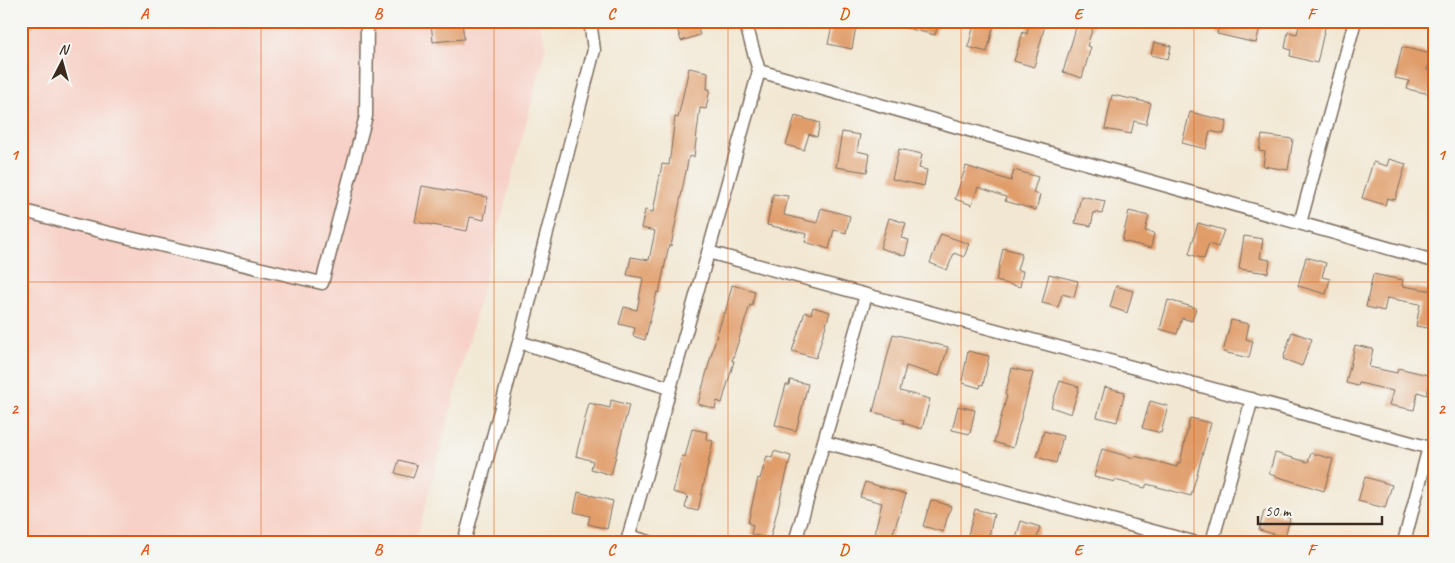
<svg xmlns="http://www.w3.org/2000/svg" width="1455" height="563" font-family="Caveat,sans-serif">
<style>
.built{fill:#f7d1c7}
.building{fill:#e09c69}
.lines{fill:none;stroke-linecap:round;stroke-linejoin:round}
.minor-casing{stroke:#7b6c5d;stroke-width:15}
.minor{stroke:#fff;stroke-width:12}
.grid{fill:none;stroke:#df570d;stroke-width:1;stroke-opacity:0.55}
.neatline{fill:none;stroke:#df570d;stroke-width:2}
.grid-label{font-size:16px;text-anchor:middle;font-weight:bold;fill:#df570d}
</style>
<rect width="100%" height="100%" fill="#f6f6f2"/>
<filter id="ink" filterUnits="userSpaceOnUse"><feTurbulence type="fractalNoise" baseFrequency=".02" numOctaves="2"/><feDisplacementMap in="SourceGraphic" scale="10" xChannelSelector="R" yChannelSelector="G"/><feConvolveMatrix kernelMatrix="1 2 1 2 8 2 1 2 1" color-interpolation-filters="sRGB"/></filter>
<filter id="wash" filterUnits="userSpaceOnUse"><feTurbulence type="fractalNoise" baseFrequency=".0096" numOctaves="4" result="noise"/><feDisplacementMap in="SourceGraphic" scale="20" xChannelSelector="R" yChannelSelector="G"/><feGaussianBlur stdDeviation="1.12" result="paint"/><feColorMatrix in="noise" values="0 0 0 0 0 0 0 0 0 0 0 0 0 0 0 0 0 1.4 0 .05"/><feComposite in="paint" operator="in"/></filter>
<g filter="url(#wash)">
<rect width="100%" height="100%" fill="#f2e7d2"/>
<path class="built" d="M21,21H538L546,47L416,542H21Z"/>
<g id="blocks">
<path class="building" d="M462,21L464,39L433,42L431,22Z
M675,21H696L700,35L681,41Z
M833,21H857L852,49L828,44Z
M899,21H939L935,35L898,26Z
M975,21H995L987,52L968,47Z
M1029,21H1046L1034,67L1014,61L1023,32L1027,34Z
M1078,21H1095L1087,46L1091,47L1082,78L1063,72Z
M1220,21H1238L1260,27L1256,43L1217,34Z
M1300,21L1326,23L1317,63L1290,56L1291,50L1285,48L1288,32L1297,34Z
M1154,42L1171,46L1168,59L1151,55Z
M1402,47L1431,54L1427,70L1434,72V78L1430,94L1407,89L1409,81L1395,78Z
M689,68L708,72L707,89H710L706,109L700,108L694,157L689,156L671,246L669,245L659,293L657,292L645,340L633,336L635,328L619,324L624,307L637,310L643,278L627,275L631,257L649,260L655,231L641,228L645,210L653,212L662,164L669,165L675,117L678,118Z
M1112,95L1151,103L1146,124L1134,121L1131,134L1105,129Z
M1190,112L1227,121L1224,134L1210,131L1206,149L1182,143Z
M795,116L820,123L817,137L809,134L804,150L786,145Z
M842,132L860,135L857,151L870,154L867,172L836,167Z
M1262,135L1293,139L1288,170L1263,166L1265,152L1259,151Z
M899,149L922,154L919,168L927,170L924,186L892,179Z
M1389,159L1406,164L1395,200L1387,198L1385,205L1362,198L1373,162L1387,166Z
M966,166L1011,181L1014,170L1038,177L1033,193L1040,195L1036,210L1005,201L1006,197L978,187L972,205L955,199Z
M422,186L488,197L484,220L470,217L467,231L415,222Z
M773,194L788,196L784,215L817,223L821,208L850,216L846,233L834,230L829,249L805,242L807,234L767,225Z
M1081,196L1105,201L1102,214L1094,212L1091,226L1075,223Z
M1129,211L1149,216L1145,231L1154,233L1151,248L1122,241Z
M889,218L906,223L901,238L909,240L905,256L880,248Z
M1198,223L1224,230L1218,247L1209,244L1204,259L1189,254Z
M941,234L969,244L964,257L954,253L947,270L930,263Z
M1244,236L1263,239L1260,258L1270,260L1268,273L1239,269Z
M1003,248L1022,253L1017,270L1023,271L1020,287L996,281Z
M1306,257L1326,263L1322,277L1330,279L1326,294L1298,286Z
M1049,274L1078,281L1074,297L1062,294L1058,307L1042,303Z
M1373,274L1403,280L1402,286L1434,291V329L1416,326L1420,304L1387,298L1384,311L1366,307Z
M732,285L755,291L752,306L750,305L732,361H734L722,403L717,401L715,409L698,404L717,334L724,313L725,314Z
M1116,286L1133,291L1127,313L1110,307Z
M1168,300L1196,308L1192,321L1182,318L1177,334L1160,329Z
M813,307L830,312L816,358L792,351L805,312L811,314Z
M1231,320L1249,324L1246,339L1253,341L1249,358L1223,352Z
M1292,332L1312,339L1302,366L1283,359Z
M893,334L948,347L939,376L906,366L900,391L930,399L922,429L903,423L904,420L873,412Z
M1355,345L1373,349L1369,367L1397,373L1398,368L1432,376L1427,395L1418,392L1414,410L1389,405L1393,391L1359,383L1358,386L1346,383Z
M968,351L989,356L983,385L981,384L980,388L963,383L962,381Z
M1012,368L1033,373L1013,448L994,442L1007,396L1005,395Z
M790,380L808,384L796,431L775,425L786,385H789Z
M1060,381L1079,387L1071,414L1051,407Z
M1105,387L1125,392L1117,422L1097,417Z
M611,400L629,405L611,475L591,469L593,461L576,456L589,403L610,408Z
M1150,401L1168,406L1161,433L1142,428Z
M958,406L975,410L970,434L952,430Z
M1190,418L1211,423L1191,496L1147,484L1145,488L1115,480V482L1094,477L1102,449L1134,458L1135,456L1177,467L1178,462L1180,463Z
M692,429L707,432L706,439L713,441L698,511L685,508L688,496L673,492L682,456L685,457Z
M1044,431L1063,436L1056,463L1037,457Z
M774,451L791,456L770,539L751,534L753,525L748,523L758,478L760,479L767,456L772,458Z
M1275,453L1308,462L1311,453L1333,459L1324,491L1269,474Z
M399,460L417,465L413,478L395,473Z
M1365,477L1392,485L1385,508L1358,501Z
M865,482L906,494L890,542H872L882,503L860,497Z
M578,492L613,501L607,529L588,524L590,516L574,512Z
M931,500L951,506L943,532L923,526Z
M975,509L994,514L988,540L968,535Z
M1264,511L1290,518L1285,537L1259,530Z
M1021,521L1040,527L1036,542H1015Z"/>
</g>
</g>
<g filter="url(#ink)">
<use href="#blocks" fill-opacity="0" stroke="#7b6c5d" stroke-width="1"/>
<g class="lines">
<defs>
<path id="minor" d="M745,21L759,71L1434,261
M21,210L79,226L322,283L366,116L367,21
M1300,223L1355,21
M708,252L1434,449
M519,342L670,388
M824,442L1193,542
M629,536L649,542
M464,542L519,342L594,50L590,21
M627,542L759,71
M795,542L866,295
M1212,542L1252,399
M1404,542L1429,447"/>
</defs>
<use href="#minor" class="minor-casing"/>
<use href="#minor" class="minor"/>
</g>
</g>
<path class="grid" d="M261,21V542M494,21V542M728,21V542M961,21V542M1194,21V542M21,282H1434"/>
<rect width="1455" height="563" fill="none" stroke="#f6f6f2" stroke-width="55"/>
<g transform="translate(62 62) rotate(6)" stroke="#f6f6f2" stroke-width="4" paint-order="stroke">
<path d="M0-4L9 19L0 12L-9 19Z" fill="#3b2a1e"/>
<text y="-8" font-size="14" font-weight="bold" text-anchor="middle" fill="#3b2a1e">N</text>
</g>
<path d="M1258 516v8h124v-8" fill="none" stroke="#3b2a1e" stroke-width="2.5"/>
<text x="1265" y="516" font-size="15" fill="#3b2a1e" stroke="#f6f6f2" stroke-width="4" paint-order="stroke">50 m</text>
<rect x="28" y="28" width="1400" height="508" class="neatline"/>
<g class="grid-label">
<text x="144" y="19">A</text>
<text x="378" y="19">B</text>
<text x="611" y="19">C</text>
<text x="844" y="19">D</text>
<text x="1078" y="19">E</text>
<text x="1311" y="19">F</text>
<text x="14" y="160">1</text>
<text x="1441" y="160">1</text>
<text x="14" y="414">2</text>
<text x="1441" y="414">2</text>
<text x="144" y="555">A</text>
<text x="378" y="555">B</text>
<text x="611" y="555">C</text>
<text x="844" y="555">D</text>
<text x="1078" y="555">E</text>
<text x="1311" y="555">F</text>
</g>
</svg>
